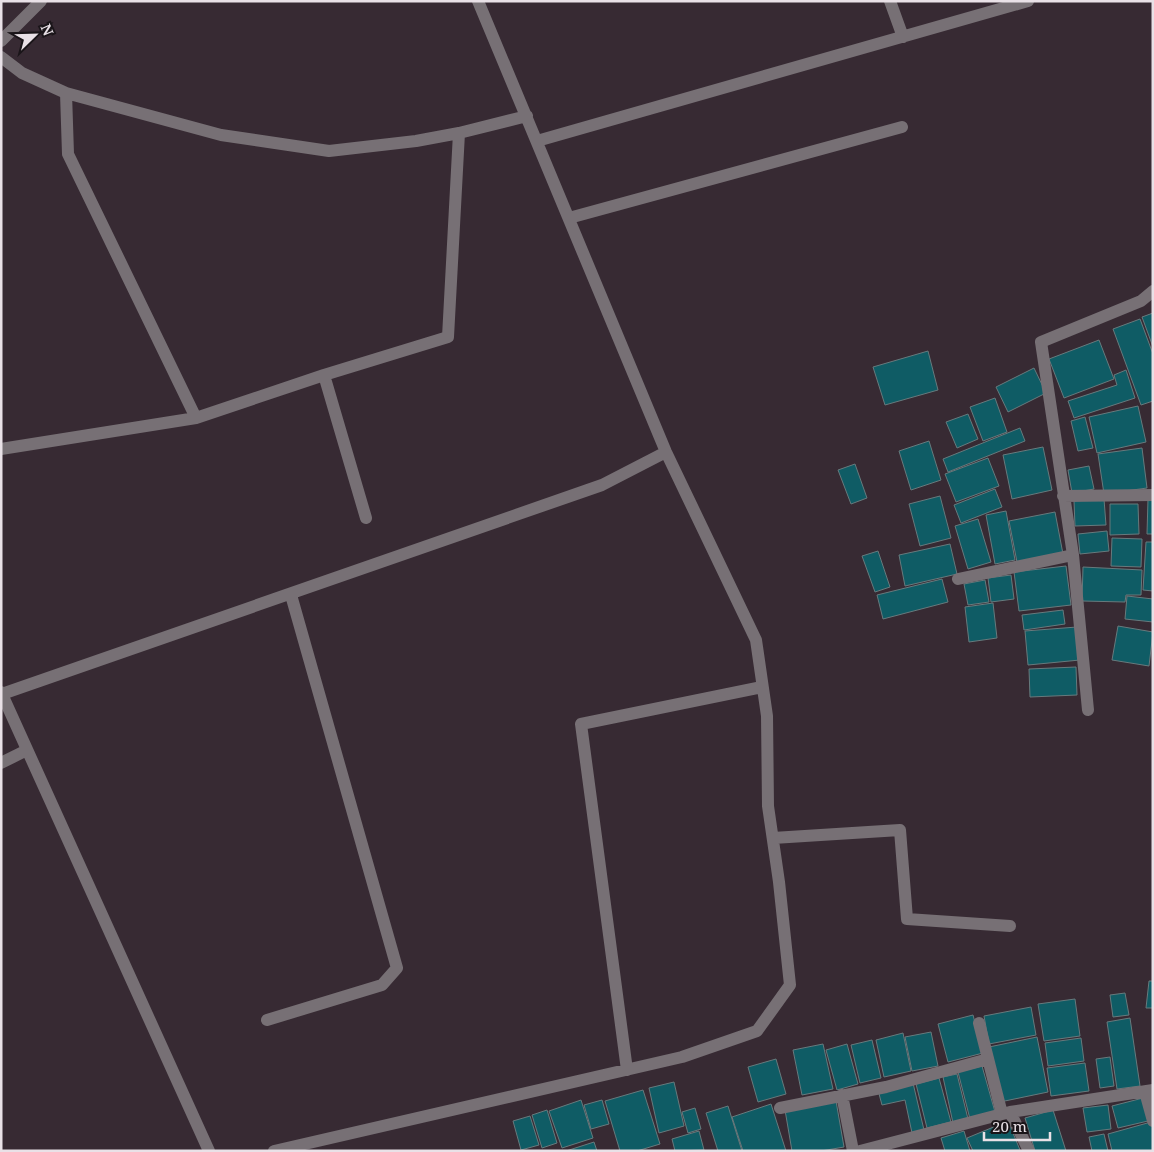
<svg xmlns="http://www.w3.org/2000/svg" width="1154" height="1152" font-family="'Noto Serif',serif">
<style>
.building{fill:#0f5c65;stroke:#677a7d}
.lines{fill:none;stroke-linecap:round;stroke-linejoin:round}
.minor{stroke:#777075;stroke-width:12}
</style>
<rect width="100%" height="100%" fill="#372a33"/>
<path class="building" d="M1153,313V347L1142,317Z
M1140,319L1153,354V401L1141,405L1113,329Z
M1099,340L1114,379L1064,398L1049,359Z
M928,351L938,390L885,405L873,367Z
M1034,368L1046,393L1008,412L996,387Z
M1126,370L1135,398L1074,418L1068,401L1117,385L1114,375Z
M995,398L1007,432L983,441L970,407Z
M1138,406L1146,442L1097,453L1089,417Z
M968,414L978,439L957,448L946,422Z
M1085,417L1093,448L1078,451L1071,421Z
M1020,428L1025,441L948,472L943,459Z
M929,441L941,480L911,490L899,451Z
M1043,447L1052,490L1012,499L1003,455Z
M1142,448L1147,488L1104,494L1098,454Z
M988,458L999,486L956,502L945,474Z
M855,464L867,498L851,504L838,470Z
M1089,466L1094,489L1072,493L1068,470Z
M995,489L1002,507L961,523L954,505Z
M940,496L951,538L920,546L909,504Z
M1104,499L1106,525L1075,526L1074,501Z
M1148,499H1153V534H1147Z
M1110,504H1138L1139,534L1110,535Z
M1006,511L1015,560L995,564L986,515Z
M1055,512L1063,554L1017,562L1009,521Z
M978,519L991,562L968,569L955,526Z
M1107,531L1109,551L1080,554L1078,534Z
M1112,538L1142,539L1141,567L1111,566Z
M1146,542H1153V591L1143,590Z
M950,544L957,574L905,586L899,555Z
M878,551L890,587L875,592L862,556Z
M1066,566L1071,605L1019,611L1014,572Z
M1083,567L1142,570L1141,595H1126L1125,602L1082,601Z
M1011,575L1014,599L991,602L988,578Z
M942,579L948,602L883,619L877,595Z
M985,580L989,602L968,605L964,584Z
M1127,596L1153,599V622L1125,619Z
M993,603L997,638L969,642L965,607Z
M1063,610L1065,624L1024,630L1022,615Z
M1118,626L1153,632L1149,666L1112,660Z
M1077,627L1080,660L1028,665L1025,631Z
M1076,667L1077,695L1030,697L1029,669Z
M1149,981H1153V1008H1146Z
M1125,993L1129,1015L1113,1017L1110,995Z
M1075,999L1080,1036L1044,1041L1038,1004Z
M1031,1007L1036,1035L989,1044L984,1016Z
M973,1015L983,1053L948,1062L938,1024Z
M1130,1018L1140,1086L1117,1089L1107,1022Z
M931,1032L938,1066L912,1071L905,1037Z
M903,1033L911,1071L884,1077L876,1040Z
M1037,1037L1048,1092L1000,1102L989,1047Z
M1081,1038L1084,1061L1048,1066L1045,1043Z
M872,1040L881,1078L860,1083L851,1045Z
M823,1044L833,1089L802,1095L793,1050Z
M847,1044L858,1084L837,1090L826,1050Z
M1110,1057L1114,1086L1100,1088L1096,1059Z
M776,1059L786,1094L758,1102L748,1067Z
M1085,1063L1089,1091L1051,1096L1047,1068Z
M982,1066L995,1112L970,1119L958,1072Z
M957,1074L968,1119L953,1123L943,1077Z
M939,1078L951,1122L927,1128L916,1084Z
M674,1082L684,1126L659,1133L649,1088Z
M913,1083L924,1130L912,1133L905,1100L882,1105L878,1090Z
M643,1090L660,1144L637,1151H620L605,1101Z
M1143,1098L1148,1121L1118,1128L1112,1106Z
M581,1100L593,1138L562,1148L549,1111Z
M602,1100L609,1124L591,1129L584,1105Z
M836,1101L844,1147L821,1151H792L785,1110Z
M771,1104L786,1151H743L732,1117Z
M1108,1105L1111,1129L1087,1132L1083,1108Z
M728,1106L742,1151H718L706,1113Z
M695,1108L701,1129L688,1133L682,1112Z
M547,1110L557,1143L542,1148L532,1115Z
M1053,1110L1066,1151H1035L1025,1118Z
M530,1116L539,1145L521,1150L513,1121Z
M1008,1121L1020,1150L973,1151L967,1138Z
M1151,1122L1153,1128V1151H1112L1108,1134Z
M699,1131L704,1150L675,1151L672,1139Z
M964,1131L970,1151H945L941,1138Z
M1104,1134L1108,1151H1092L1089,1137Z
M594,1142L597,1151H566Z"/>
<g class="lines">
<path class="minor" d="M890,1L903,37
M1,41L41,1
M1,57L22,73L66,93L221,135L329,151L416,141L459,133L527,116
M66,93L68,154L196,418
M537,141L1028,1
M569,218L902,127
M324,375L366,518
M1,449L196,418L324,375L448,337L459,133
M1063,496L1153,495
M958,579L1073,555
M1,692L209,1151
M2,694L602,485L666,452
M1088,710L1073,555L1041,342L1141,301L1153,291
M1,763L27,750
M773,838L900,830L907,919L1010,926
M267,1020L382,985L397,968L291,595
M979,1023L1002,1114
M627,1070L581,724L762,687
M1145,1092L1153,1121
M842,1095L853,1151
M780,1108L886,1087L988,1059
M1010,1112L1029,1151
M274,1151L682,1057L757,1031L790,985L779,882L768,806L767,716L756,640L666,452L478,1
M860,1151L1010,1112L1153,1090"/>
</g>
<rect width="1154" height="1152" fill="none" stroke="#e9e1e7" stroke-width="5"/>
<g transform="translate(35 35) rotate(67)" stroke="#1a1519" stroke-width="4" paint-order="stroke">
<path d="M0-4L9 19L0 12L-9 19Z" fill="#e9e1e7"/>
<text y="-8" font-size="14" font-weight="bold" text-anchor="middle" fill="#e9e1e7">N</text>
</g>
<path d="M984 1132v8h66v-8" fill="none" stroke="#e9e1e7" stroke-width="2.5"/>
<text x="992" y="1132" font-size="15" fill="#e9e1e7" stroke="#1a1519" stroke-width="4" paint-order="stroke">20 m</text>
</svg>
